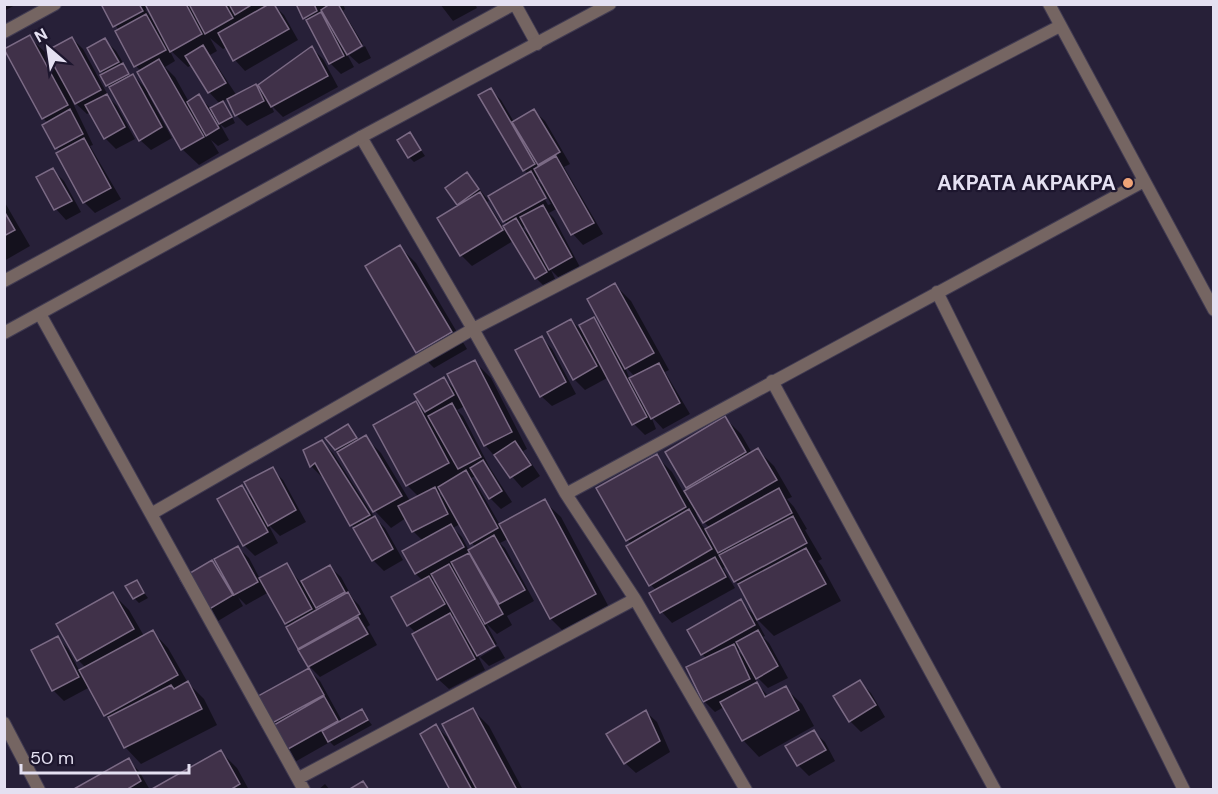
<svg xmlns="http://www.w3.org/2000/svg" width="1218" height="794" font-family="'DM Sans',sans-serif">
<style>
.shadow{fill:#0007;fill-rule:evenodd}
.building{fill:#403149;stroke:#7b6a85;stroke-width:1.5}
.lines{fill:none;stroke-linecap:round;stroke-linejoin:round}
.minor-casing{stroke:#413b52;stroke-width:14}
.tertiary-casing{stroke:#413b52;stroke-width:14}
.minor{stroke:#756562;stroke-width:12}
.tertiary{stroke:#756562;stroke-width:12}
.poi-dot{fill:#efa377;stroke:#1d162e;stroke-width:2}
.labels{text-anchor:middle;stroke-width:4.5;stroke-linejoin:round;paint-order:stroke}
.poi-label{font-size:21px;font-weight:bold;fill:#e4e0f1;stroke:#1d162e;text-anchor:end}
</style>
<rect width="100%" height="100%" fill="#272038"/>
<path class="shadow" d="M4,4H17L4,11Z
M103,4H273L284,15L298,40L245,71L235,60L227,47L223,49L210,38L217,51L210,55L237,96L256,86L263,94L312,48L323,59L338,87L283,117L271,105L274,112L247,126L236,115L228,98L222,102L228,108L235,123L225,128L220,124L229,140L218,146L211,140L219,153L199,165L182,149L150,93L148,94L172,138L151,150L140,140L113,91L108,85L104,75L89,49L105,40L116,51L131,76L133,75L148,91L141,71L136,66L119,31ZM148,8L158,28L145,9ZM169,49L188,67L192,65L209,92L220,104L211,109L199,96L189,102L175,77L165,67L175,61Z
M298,4H343L345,9L343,11L363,44L349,52V54H347L354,67L341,74L330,63Z
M440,4H475L477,8L453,21Z
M29,37L46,53L53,66L72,38L83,49L110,99L117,106L135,139L116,149L105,138L91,112L87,114L71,99L93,145L90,146L121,199L95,213L84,202L58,153L60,152L44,125L48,123L43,118Z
M365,46L371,58L359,64L349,55Z
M491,90L501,100L514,122L534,111L545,121L570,164L564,167L603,234L583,245L573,234L558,208L549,213L554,218L581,269L561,280L551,270L557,283L547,289L536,278L513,241L472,266L461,255L460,206L458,204L467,174L489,201L487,202L504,228L508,225L504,221L528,174L524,170ZM541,178L545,188L537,180ZM536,183H539L551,204L548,205ZM526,226L531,236L523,228Z
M410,134L425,156L414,162L409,157Z
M53,170L64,181L81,212L66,220L56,209L38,177Z
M4,201L30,246L4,261Z
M400,247L416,263L467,349L434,368L418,352Z
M615,285L631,301L669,370L665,372L690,414L663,429L651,416L656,429L645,435L634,424L609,377L585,390L574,379L571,320L586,335L593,319L605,331ZM624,365L635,377L630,380Z
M542,338L552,349L576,394L552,406L541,396Z
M475,362L491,378L527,449L523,451L540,476L522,488L485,445L465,406L457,410L463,416L490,468L512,502L501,509L490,498L476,476L471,478L476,483L500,525L544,501L561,517L611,611L567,635L551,619L508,539L500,543L505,548L534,601L507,616L512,625L497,634L486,623L497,644L480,653V657L498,646L505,658L489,666L477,654L485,670L449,689L438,679L416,633L408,625L423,581L416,574L404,552L423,541L413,531L406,518L391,528L375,511L336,449L348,426L359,441L365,437L381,453L410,501L419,497L407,485L375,426L415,403L427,415L416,394L444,379L458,392ZM442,492L446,501L439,493ZM460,524L475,547L469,551L462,537L453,528ZM436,579L440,588L433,581ZM456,615L461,627L452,617Z
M725,418L741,434L752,453L758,450L774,466L792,497L787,499L794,507L807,529L805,530L822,559L818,561L822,566L841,601L774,636L754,616L765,636L763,637L769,643L788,678L768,688L758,678L752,667L750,668L758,685L769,697L785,688L802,704L814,726L759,757L743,740L724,707L715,712L704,701L707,659L702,654L740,601L756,617L742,588L734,580L727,566L723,568L735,588L672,623L662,612L651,594L657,591L651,585L632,544L627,540L656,456L672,472L684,493L690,489L688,487ZM699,512L704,522L710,528L706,530L701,524L696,514ZM742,649L747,660L738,651Z
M322,442L333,453L374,517L385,528L403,560L384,571L373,560L324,475L322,477L311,466Z
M272,469L283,480L306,522L280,536L268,524L278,543L255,556L244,545L241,487L254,500Z
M238,548L249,558L260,579L286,565L301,583L330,567L341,577L353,599L359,605L370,625L367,627L377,645L320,677L309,666L289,627L269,592L246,605L238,597L243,606L213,624L202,613L212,561L222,572ZM313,603L320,610L317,611Z
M136,582L148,598L139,603L134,598Z
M113,594L129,610L144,636L152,631L168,648L188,683L204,699L217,725L141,764L125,747L112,721L105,715L90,687L64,701L53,690L58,638L68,649L80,672L86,668L78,660Z
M309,670L320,681L342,721L361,711L372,725L334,746L330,742L293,763L264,727Z
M860,682L871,693L885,717L861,732L850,721Z
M472,709L489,726L523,790H452L436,726L447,737L471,781L473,779Z
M646,712L657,722L670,752L636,773L625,763Z
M814,732L825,742L835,761L809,776L798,765Z
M221,752L237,768L249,790H152Z
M128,760L139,771L150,790H76Z
M325,784L330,790H318Z"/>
<path class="building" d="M101,4H139L143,11L113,27Z
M145,4H186L202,34L170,52Z
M189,4H225L233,18L205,34Z
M229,4H253L235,15Z
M269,4H274L289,29L233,61L218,33Z
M296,4H314L317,11L303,19Z
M330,4H338L362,46L347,55L321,10Z
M321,12L344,56L329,64L306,20Z
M146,14L166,50L134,67L115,31Z
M30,35L68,105L42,119L4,49Z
M72,37L101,90L75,104L46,51Z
M105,38L119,62L100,72L87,48Z
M203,45L226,83L208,93L185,56Z
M312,46L328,76L271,107L258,85Z
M159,59L204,137L181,150L137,72Z
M123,63L129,74L106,86L100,75Z
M133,74L162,127L139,141L109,87Z
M256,84L264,101L235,116L227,99Z
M491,88L535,164L523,171L478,95Z
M107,94L125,127L104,139L85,105Z
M199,94L219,128L206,136L187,102Z
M223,101L232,117L219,124L210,108Z
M70,109L83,134L55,149L42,125Z
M534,109L560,152L538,165L512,122Z
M410,132L421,150L408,158L397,140Z
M84,138L111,188L83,203L56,153Z
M556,156L594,223L571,235L534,169Z
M53,168L72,201L54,210L36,177Z
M531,171L546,198L503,222L488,196Z
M467,172L479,189L457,205L445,188Z
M480,192L503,230L460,256L437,218Z
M543,205L572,257L549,270L520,217Z
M4,211L15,230L4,236Z
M516,218L547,272L535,279L503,226Z
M400,245L452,332L416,353L365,266Z
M615,283L654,353L625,369L587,299Z
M594,317L647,417L632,425L579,325Z
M571,319L597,366L573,380L547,332Z
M542,336L566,382L540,397L515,350Z
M475,360L512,432L484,446L447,374Z
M659,363L680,403L651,419L629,378Z
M444,377L454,395L425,412L414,394Z
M416,401L449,463L406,486L373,425Z
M452,403L481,457L458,469L428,416Z
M725,416L746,452L686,488L665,452Z
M348,424L357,438L335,450L325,438Z
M366,435L402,496L373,512L337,452Z
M322,440L370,515L350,526L315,463L310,467L303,450Z
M515,441L531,465L510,478L494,455Z
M758,448L777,480L703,523L684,491Z
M657,454L686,507L626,541L596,488Z
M483,460L502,491L489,499L470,468Z
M273,467L296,510L268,526L244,482Z
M466,470L498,528L470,544L438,487Z
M242,485L268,532L243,546L217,499Z
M435,487L448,514L412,532L398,506Z
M779,488L792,513L718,553L705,529Z
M545,499L596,594L550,619L499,524Z
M689,509L712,549L649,586L626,546Z
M375,516L393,549L372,561L353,528Z
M793,516L807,543L734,582L719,555Z
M451,524L464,547L415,574L402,551Z
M494,535L525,590L499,604L468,550Z
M238,546L258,582L234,595L214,559Z
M806,548L826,584L757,620L738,584Z
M469,553L503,614L485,624L451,562Z
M715,557L726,577L660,613L649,593Z
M212,560L233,595L201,614L180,579Z
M287,563L312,609L285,624L259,578Z
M449,564L495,646L477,656L431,574Z
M330,565L345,592L316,608L301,581Z
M429,576L445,604L407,626L391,597Z
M137,580L144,593L133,599L125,586Z
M113,592L134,629L77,661L56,624Z
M348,592L360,614L298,649L286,627Z
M741,599L755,625L701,655L687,630Z
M450,613L475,659L437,680L412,634Z
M358,617L368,634L308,667L298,650Z
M153,630L178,675L104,716L79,670Z
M758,630L778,666L756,679L736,642Z
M58,636L79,677L52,691L31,650Z
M734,644L750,679L703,702L686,667Z
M309,668L324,695L263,728L249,701Z
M860,680L876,705L849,722L833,696Z
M188,681L202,709L124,748L108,717L171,685L174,689Z
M757,682L765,697L786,686L799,710L742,741L720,702Z
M324,696L338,721L281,753L267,729Z
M473,708L517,790H477L442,724Z
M362,709L368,720L328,742L322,731Z
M646,710L660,741L624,764L606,734Z
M436,724L472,790H450L420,734Z
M814,730L826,750L797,766L785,746Z
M221,750L240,784L230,790H150Z
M129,758L141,781L126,790H72Z
M363,781L369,790H348Z"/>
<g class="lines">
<defs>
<path id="minor" d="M515,4L537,44
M1049,4L1214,310
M4,32L55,4
M361,137L473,329L566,494L635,599L746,790
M937,292L1184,790
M40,314L304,790
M772,381L995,790
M566,494L1144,181
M151,514L473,329L1060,26
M4,723L39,790
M299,778L635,599"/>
<path id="tertiary" d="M4,281L514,4
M4,333L361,137L610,4"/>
</defs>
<use href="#minor" class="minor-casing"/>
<use href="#tertiary" class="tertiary-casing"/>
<use href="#minor" class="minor"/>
<use href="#tertiary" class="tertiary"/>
</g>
<circle class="poi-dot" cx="1128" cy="183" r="6"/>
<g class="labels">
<g class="poi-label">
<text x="1116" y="190">AKPATA AKPAKPA</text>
</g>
</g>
<rect width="1218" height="794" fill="none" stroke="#e4e0f1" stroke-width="12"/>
<g transform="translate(48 48) rotate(331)" stroke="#1d162e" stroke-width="4.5" paint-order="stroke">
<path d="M0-4.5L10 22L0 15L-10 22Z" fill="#e4e0f1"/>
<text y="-9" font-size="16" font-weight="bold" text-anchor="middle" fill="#e4e0f1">N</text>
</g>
<path d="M21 764v9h168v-9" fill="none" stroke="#e4e0f1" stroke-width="3"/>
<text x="30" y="764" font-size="18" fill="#e4e0f1" stroke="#1d162e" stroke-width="4.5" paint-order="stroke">50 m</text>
</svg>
